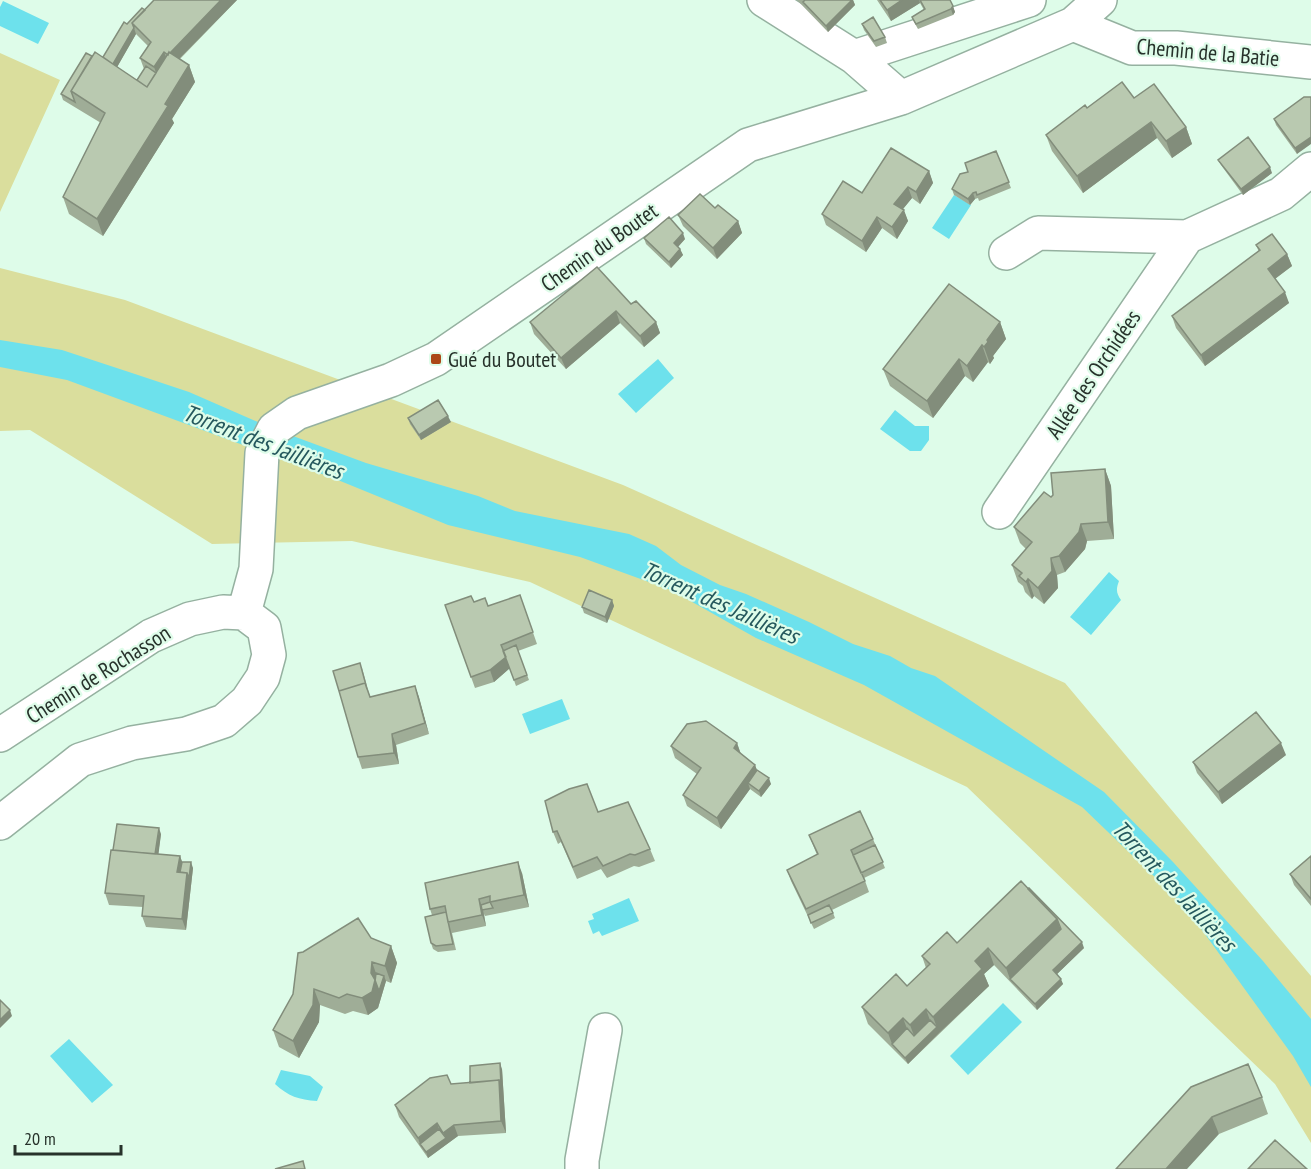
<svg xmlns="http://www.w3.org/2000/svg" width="1311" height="1169" font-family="'PT Sans Narrow',sans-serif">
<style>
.green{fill:#dade9d}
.water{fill:#6de1ec}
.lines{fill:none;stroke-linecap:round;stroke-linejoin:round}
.minor-casing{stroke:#95b1a0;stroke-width:36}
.minor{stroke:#fff;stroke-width:33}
.wall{fill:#9fad97;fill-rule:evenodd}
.shaded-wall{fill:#828d7b}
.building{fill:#b9c9b0;stroke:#828d7b;stroke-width:1.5}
.poi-dot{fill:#ac4718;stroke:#defce9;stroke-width:2}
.labels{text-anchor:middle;stroke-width:4.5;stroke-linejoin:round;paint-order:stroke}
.street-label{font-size:22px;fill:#27322b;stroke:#defce9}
.poi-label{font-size:22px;fill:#27322b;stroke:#defce9;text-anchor:start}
.water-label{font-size:24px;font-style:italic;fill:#25585d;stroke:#defce9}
</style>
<rect width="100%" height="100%" fill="#defce9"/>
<path class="green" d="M0,53L60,80L0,212Z
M0,268L125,300L623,485L1065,683L1311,976V1143L1275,1084L967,787L530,582L352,541L212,544L30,430L0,431Z"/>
<path class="water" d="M3,1L49,23L38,44L0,26V7Z
M954,195L971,205L949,239L932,228Z
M0,340L62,350L138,375L189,392L274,429L366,463L478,496L515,511L629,534L656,546L681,565L720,585L746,594L809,622L853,644L890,656L911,668L935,676L1104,792L1173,862L1263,961L1311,1019V1087L1293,1056L1184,905L1082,807L864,685L756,638L671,590L580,557L448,525L333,478L67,380L0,367Z
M658,359L674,378L636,413L618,394Z
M895,410L915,426H929V440L921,451H910L880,429Z
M1109,572L1119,581C1116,589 1116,593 1121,600L1091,635L1070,617Z
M562,699L570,719L530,734L522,714Z
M629,898L639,921L602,936L599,931L593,934L588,921L594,919L592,914Z
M1003,1003L1022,1022L968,1075L950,1056Z
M69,1039L113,1085L92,1103L50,1056Z
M281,1070L310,1076L323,1087L317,1101C299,1100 288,1096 275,1084Z"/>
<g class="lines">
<defs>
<path id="minor" d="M764,0L854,57L901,98
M1073,24L1132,48H1176L1311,62
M854,57L1029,0
M1006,253L1038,233L1187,237
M999,512L1187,237L1281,194L1311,169
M244,613L256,569L262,453L274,429L297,413L391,380L436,359L748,145L901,98L1073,24L1100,0
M0,735L151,636L190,619L223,612L244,613L264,628L269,655L263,677L247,701L224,721L186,734L132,743L80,760L0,823
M582,1169V1160L605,1030"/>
</defs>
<use href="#minor" class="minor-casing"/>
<use href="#minor" class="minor"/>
</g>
<path class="wall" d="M154,0H237L180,59L189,65L195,82L172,119L174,123L103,236L69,214L63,197L101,123L63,100L61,94L92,56L103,57L127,24L145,10ZM136,34L148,46L140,58L144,69L137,80L117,67Z
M797,0H853L855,5L828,32Z
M877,0H950L955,12L953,15L918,29L914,22L912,17L924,10L920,3L891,21Z
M862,24L885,37L887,43L876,47L864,30Z
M1304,97L1297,154L1276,125L1274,119Z
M1134,98L1186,127L1192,144L1172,158L1157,138L1083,193L1052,151L1046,135L1087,108Z
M996,151L1011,188L979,201L978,198L975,199L970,205L954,195L952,189L968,172Z
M1218,160L1272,173L1243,195L1221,165Z
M929,171L933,183L920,204L912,198L903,209L908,221L897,239L882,228L866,252L826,225L822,214L862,193Z
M715,208L738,221L742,233L717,259L683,226L678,215Z
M644,238L685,239L678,247L680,249L683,255L671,268L646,244Z
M1256,245L1287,254L1292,266L1275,279L1289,303L1205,366L1176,328L1172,316L1259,252Z
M631,304L656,322L660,333L644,347L620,323L566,369L534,334L530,322Z
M1000,322L1006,339L993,356L994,358L990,364L988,362L973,382L965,376L933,418L890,386L883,369Z
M408,418L451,422L421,440L410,424Z
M1105,469L1111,486L1114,539L1087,541L1085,549L1065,572L1057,575L1058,588L1044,604L1034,596L1032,599L1025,592L1023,586L1018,582L1012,565L1026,549L1020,543L1014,527L1051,497Z
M520,595L537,644L518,651L529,680L516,686L506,657L510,668L494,682L475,688L445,605L474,602L488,606Z
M612,600L614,606L607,623L584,613L582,607Z
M362,668L370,697L415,686L429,734L396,745L399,764L362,769L358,757Z
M737,743L741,754L755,765L757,770L771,784L761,797L750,789L721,829L687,806L683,795L697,774L675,758L671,746Z
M1286,755L1222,804L1197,773L1193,762Z
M598,812L650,849L655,861L639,867L634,866L607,878L601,869L577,879L561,842L558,844L553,832Z
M161,834L158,854L180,856L182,862L193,868L186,930L146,927L142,916L143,907L109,905L105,893L113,850Z
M809,835L873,839L885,868L864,878L869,892L832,910L835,918L814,929L791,881L787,870L817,855Z
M1311,856V906L1294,885L1290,874Z
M522,873L529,907L485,916L484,914L486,926L452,933L456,950L438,952L433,949L431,943L432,915L430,909Z
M371,938L391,946L397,963L391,983L386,981L378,1008L368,1015L353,1011L345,1014L320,1005L319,1022L299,1058L279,1047L273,1030L293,994Z
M957,943L1084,948L1057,974L1063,984L1037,1010L994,965L984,974L989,986L908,1064L868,1024L862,1007L907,986L926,968L922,956Z
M502,1069L506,1133L458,1136L428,1158L399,1117L395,1105L451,1084L470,1083Z
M1191,1087L1262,1097L1268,1114L1219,1134Z"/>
<path class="shaded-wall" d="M221,0H237L172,66L168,55Z
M852,0H853L855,5L828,32L826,26Z
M902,0H919L920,3L891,21L887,10Z
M953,6L955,12L953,15L951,9Z
M134,28L136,34L112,76L109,70Z
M164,52L169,64L158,78L154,67Z
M189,65L195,82L172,119L174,123L103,236L97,219Z
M1151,122L1157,138L1083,193L1077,176Z
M1186,127L1192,144L1172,158L1166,141Z
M1311,137V144L1297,154L1295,148Z
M1270,167L1272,173L1243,195L1241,189Z
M929,171L933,183L920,204L916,192Z
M908,187L912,198L898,215L894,204Z
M973,193L975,199L970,205L968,199Z
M904,210L908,221L897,239L892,227Z
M877,217L882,228L866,252L862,241Z
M738,221L742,233L717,259L713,248Z
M683,233L685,239L676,249L674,243Z
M680,249L683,255L671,268L669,262Z
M1287,254L1292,266L1272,281L1268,269Z
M1285,292L1289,303L1205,366L1201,355Z
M616,311L620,323L566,369L561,358Z
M656,322L660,333L644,347L640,336Z
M1000,322L1006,339L993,356L994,358L990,364L984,347L987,340Z
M982,345L988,362L973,382L967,366Z
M959,359L965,376L933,418L927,401Z
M448,416L451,422L421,440L419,435Z
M1105,469L1111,486L1114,539L1108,522Z
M1081,524L1087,541L1085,549L1065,572L1059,556Z
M1051,558L1057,575L1058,588L1044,604L1038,588Z
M1028,579L1034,596L1032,599L1026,582Z
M612,600L614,606L607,623L605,617Z
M506,657L510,668L494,682L490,670Z
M415,686L419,697L429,734L425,723Z
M392,734L396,745L399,764L394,753Z
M737,743L741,755L734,748Z
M1281,743L1286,755L1222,804L1218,792Z
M755,765L759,776L748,783L750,789L721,829L717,818Z
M769,778L771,784L761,797L759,791Z
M159,828L161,834L157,866L155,860Z
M180,856L184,867L182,878L177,872Z
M191,862L193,868L186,930L182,919L187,873Z
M518,862L522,873L529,907L524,895Z
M479,899L483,910L486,926L482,915Z
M1057,919L1063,935L1010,979L1006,968Z
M1082,942L1084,948L1055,976L1053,970Z
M391,946L397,963L391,983L385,966Z
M988,948L994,965L984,974L989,986L939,1033L933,1017L975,961Z
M372,962L378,979L384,976L386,981L378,1008L368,1015L362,998L371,973Z
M1061,979L1063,984L1037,1010L1035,1004Z
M314,989L320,1005L319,1022L299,1058L293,1041Z
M926,1009L932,1026L916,1041L910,1025Z
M10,1010L12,1016L0,1028V1020Z
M903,1018L909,1034L892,1044L888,1033Z
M937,1027L939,1033L908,1064L905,1058Z
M500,1063L502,1069L506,1133L501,1121L499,1080Z
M1212,1117L1219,1134L1187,1169H1166Z
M437,1123L441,1135L420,1144L422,1150L418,1138Z
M454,1125L458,1136L428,1158L426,1152L446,1138L443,1133Z"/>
<path class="building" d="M154,0H221L170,53L169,52L168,55L164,52L154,67L140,58L151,42L132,23Z
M805,0H852L826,26L803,2Z
M880,0H902L887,10Z
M920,0H950L953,6L951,9L916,24L912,17L925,9Z
M142,8L145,10L132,23L134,28L113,64L103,57L124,22L127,24Z
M873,17L885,37L874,41L862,24Z
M95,52L147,87L169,52L189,65L165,104L168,106L97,219L63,197L105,113L71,91Z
M86,53L92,56L71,91L75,102L61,94Z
M146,66L156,73L147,87L137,80Z
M1122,82L1134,98L1154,84L1186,127L1166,141L1151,122L1077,176L1046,135L1085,105L1087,108Z
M1304,97H1311V137L1295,148L1274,119Z
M1248,137L1270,167L1241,189L1218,160Z
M891,148L929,171L916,192L908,187L894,204L904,210L892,227L877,217L862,241L822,214L843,181L862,193Z
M996,151L1009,182L977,195L976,192L973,193L968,199L952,189L960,174L968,172L965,163Z
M700,194L715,208L718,205L738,221L713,248L678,215Z
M669,217L683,233L674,243L680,249L669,262L644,238Z
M1272,234L1287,254L1268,269L1285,292L1201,355L1172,316L1260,250L1256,245Z
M597,267L631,304L636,301L656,322L640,336L616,311L561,358L530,322Z
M949,284L1000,322L987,340L988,342L984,347L982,345L967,366L959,359L927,401L883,369Z
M438,400L448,416L419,435L408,418Z
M1105,469L1108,522L1081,524L1079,532L1059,556L1051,558L1052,571L1038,588L1028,579L1026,582L1019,576L1022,573L1012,565L1032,542L1014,527L1044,492L1051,497L1053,495L1051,473Z
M589,590L612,600L605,617L582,607Z
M520,595L533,632L501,645L506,657L490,670L471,677L445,605L471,596L474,602L485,598L488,606Z
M516,645L527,675L514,680L503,651Z
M360,663L367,689L365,683L339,691L333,671Z
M365,683L370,697L415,686L425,723L392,734L394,753L358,757L339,691Z
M1256,712L1281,743L1218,792L1193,762Z
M706,721L737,743L734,748L755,765L717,818L683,795L701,768L671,746L687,724Z
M757,770L769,778L759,791L748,783Z
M587,784L598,812L628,802L650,849L635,855L630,854L603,866L597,857L573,867L557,831L553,832L545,801L569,789Z
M860,811L873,839L851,850L865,881L806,909L787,870L818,854L809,835Z
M117,824L159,828L155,854L113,850Z
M875,845L883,862L861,873L853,855Z
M111,850L180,856L177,872L187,873L182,919L142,916L144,896L105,893Z
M1311,856V899L1290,874Z
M182,862H191L189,878L187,873L180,872Z
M518,862L524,895L490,902V896L479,899L482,915L448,922L445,906L430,909L425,883Z
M1021,881L1057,919L1006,968L988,948L975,961L982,969L933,1017L926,1009L910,1025L903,1018L888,1033L862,1007L896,974L907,986L930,964L922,956L947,932L957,943Z
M1029,888L1082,942L1053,970L1061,979L1035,1004L1010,979L1061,929L1057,919L1028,889Z
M490,902L493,908L482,910L481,905Z
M829,905L833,913L811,923L808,915Z
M446,912L453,944L436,946L431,943L425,917Z
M358,918L371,938L391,946L385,966L372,962L371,973L375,980L372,992L362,998L347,994L339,998L314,989L313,1005L293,1041L273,1030L293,994L298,953L303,952Z
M376,973L384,976L379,991L375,980V982Z
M0,1000L10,1010L0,1020Z
M930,1020L937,1027L905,1058L892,1044L907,1028L914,1036Z
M500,1063L501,1086L499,1080L470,1083V1066Z
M1248,1064L1262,1097L1212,1117L1166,1169H1116L1191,1087Z
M447,1075L451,1084L499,1080L501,1121L454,1125L443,1133L437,1123L418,1138L395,1105L430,1078Z
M439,1129L446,1138L426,1152L420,1144Z
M1275,1140L1307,1169H1248Z
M303,1161L305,1169H275Z"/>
<rect class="poi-dot" x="430" y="353" width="12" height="12" rx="3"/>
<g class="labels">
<g class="street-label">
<text transform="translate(1208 52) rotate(5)" y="8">Chemin de la Batie</text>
<text transform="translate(599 247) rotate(-35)" y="8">Chemin du Boutet</text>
<text transform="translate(1093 374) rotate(-56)" y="8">Allée des Orchidées</text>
<text transform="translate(98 674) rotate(-32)" y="8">Chemin de Rochasson</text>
</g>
<g class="poi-label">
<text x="448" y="367">Gué du Boutet</text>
</g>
<g class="water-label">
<text transform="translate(263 442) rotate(21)" y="8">Torrent des Jaillières</text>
<text transform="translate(720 603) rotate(24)" y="8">Torrent des Jaillières</text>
<text transform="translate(1174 886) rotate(47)" y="8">Torrent des Jaillières</text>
</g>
</g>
<path d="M15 1145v9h106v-9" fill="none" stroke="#27322b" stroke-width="3"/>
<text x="24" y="1145" font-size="18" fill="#27322b" stroke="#defce9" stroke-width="4.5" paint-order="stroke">20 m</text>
</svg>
